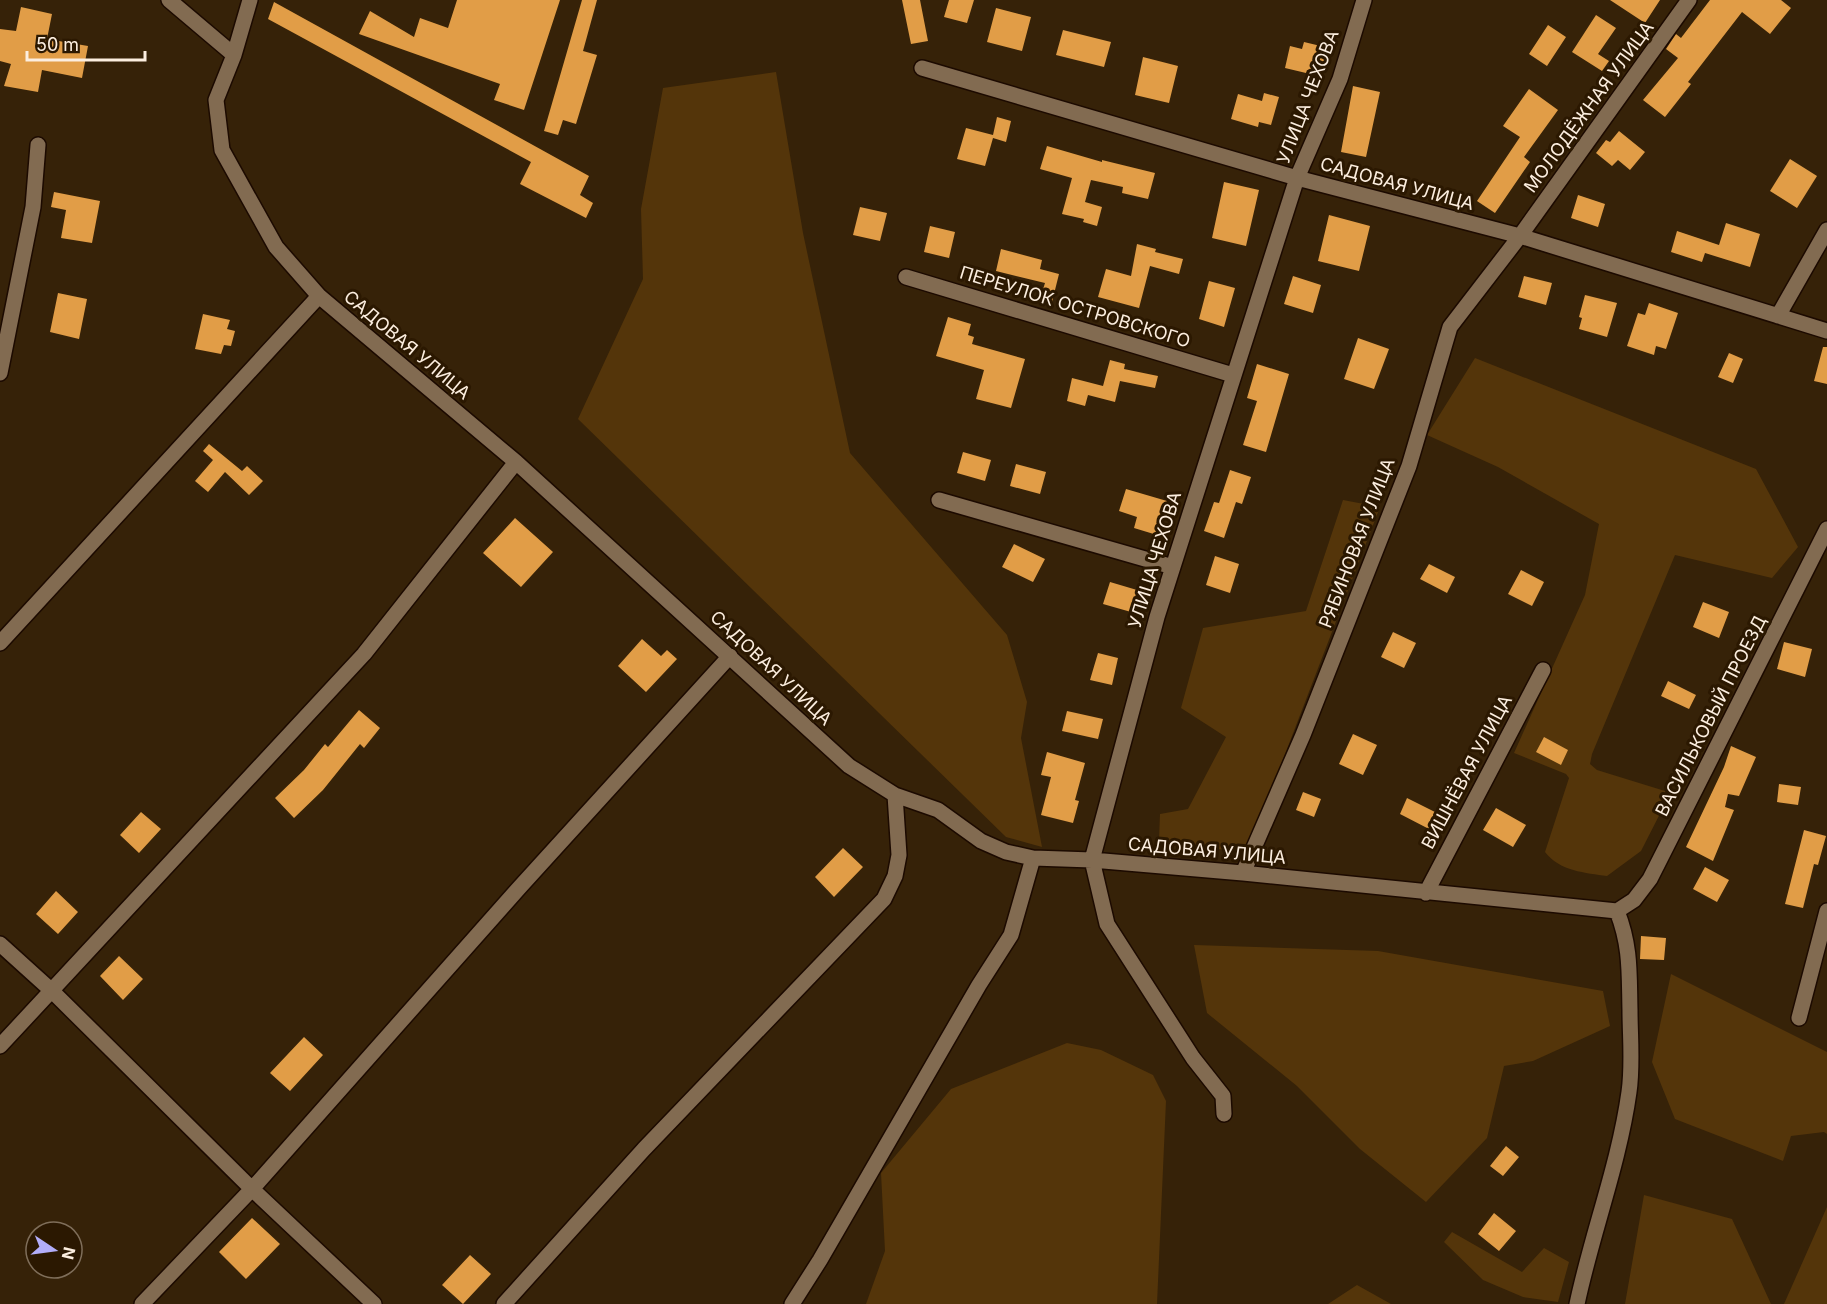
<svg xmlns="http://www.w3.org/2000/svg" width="1827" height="1304" font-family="Inter,sans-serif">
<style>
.green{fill:#54350a}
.building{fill:#e19d47}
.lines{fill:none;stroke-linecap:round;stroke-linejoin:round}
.minor-casing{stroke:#1c0a00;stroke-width:18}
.minor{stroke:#826b51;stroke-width:15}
.labels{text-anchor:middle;stroke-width:6;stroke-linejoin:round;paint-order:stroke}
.street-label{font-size:18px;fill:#fceedf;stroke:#2b1801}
</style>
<rect width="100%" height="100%" fill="#362208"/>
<path class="green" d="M776,72L803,233L850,453L1007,635L1027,702L1021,738L1042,847L1006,837L578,419L643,279L641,209L663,88Z
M1475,358L1756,469L1798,547L1772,578L1675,555L1592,754L1590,764L1597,770L1665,791L1667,800L1641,851L1607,876C1586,873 1559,871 1545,852L1569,778L1566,774L1514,753L1585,595L1599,524L1498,467L1427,435Z
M1343,500L1380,507L1247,853L1159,841L1160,814L1188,809L1226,737L1181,708L1203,628L1306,611Z
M1194,945L1378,951L1603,991L1610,1026L1533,1061L1504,1066L1487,1138L1426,1202L1360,1149L1297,1086L1207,1013Z
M1671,974L1827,1052V1134L1824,1132L1791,1136L1783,1161L1675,1119L1652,1062Z
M1067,1043L1101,1050L1153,1075L1166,1101L1157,1304H866L885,1251L881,1173L951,1089Z
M1644,1195L1732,1219L1771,1304H1625Z
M1827,1207V1304H1784Z
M1452,1232L1522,1272L1544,1248L1569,1262L1558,1302L1523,1297L1483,1280L1444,1242Z
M1357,1285L1391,1304H1328Z"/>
<path class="building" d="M457,0H560L524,110L494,100L500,84L359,34L370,11L414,37L420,18L448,28Z
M582,0H597L583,51L597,55L576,124L563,120L558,135L544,131Z
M902,0H920L928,41L911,44Z
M949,0H974L967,23L944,17Z
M1610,0H1660L1645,23Z
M1710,0H1781L1791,8L1770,34L1742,12L1688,82L1691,84L1665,117L1643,100L1678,58L1666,49L1676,34L1681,38Z
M274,2L589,176L580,195L593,203L586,218L520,184L531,162L268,19Z
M21,7L52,14L47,39L88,46L82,78L42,70L38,92L4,86L11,64L0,61V29L16,31Z
M996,8L1031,17L1022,51L987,42Z
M1596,15L1616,28L1598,54L1609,61L1602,71L1572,52Z
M1548,25L1566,37L1547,66L1529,54Z
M1063,30L1111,42L1104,67L1056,55Z
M1304,42L1329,48L1324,67L1315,65L1313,71L1307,70L1306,73L1285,68L1290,46L1302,49Z
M1143,57L1178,66L1169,103L1135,95Z
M1353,86L1380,92L1366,157L1341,152Z
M1529,89L1558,110L1524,157L1530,162L1495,213L1477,201L1520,137L1503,126Z
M1264,93L1279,97L1271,125L1259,122L1258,127L1231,119L1238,94L1262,101Z
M997,117L1011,121L1006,142L993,138L985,166L957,159L966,128L993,135Z
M1619,131L1645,152L1630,170L1618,160L1612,166L1596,153L1606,140L1610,142Z
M1047,146L1102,162V160L1155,173L1148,199L1122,193L1123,187L1091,180L1085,202L1102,207L1097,226L1083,222L1084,219L1062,214L1072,178L1040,169Z
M1790,159L1817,176L1797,208L1770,191Z
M1224,182L1259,190L1246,246L1212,238Z
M54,192L100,201L92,243L61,238L66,210L51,207Z
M1578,195L1605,204L1598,227L1571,218Z
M860,207L887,213L880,241L853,235Z
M1329,215L1370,226L1359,271L1318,261Z
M1726,223L1760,234L1750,267L1705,253L1702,262L1671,252L1677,231L1719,245Z
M930,226L955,232L949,258L924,252Z
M1137,244L1156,249L1155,252L1183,259L1179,274L1150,266L1139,308L1098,297L1106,269L1131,276Z
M1001,249L1042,260L1040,269L1059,274L1052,302L1040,299L1045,283L996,271Z
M1293,276L1321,285L1313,313L1284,304Z
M1524,276L1552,283L1546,305L1518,297Z
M1209,281L1235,288L1224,327L1199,319Z
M58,293L87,299L79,339L50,332Z
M1585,295L1617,303L1607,337L1579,329L1582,318L1579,317Z
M1649,303L1678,313L1666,349L1656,346L1654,355L1627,346L1638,313L1645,315Z
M203,314L230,320L227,329L235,331L231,346L224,345L221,354L195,349Z
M948,317L971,324L968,335L974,337L972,344L1025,359L1011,408L976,399L984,370L936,356Z
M1358,338L1389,349L1374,389L1344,379Z
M1823,347H1827V384L1814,381Z
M1729,353L1743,359L1733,383L1718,377Z
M1110,360L1125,364L1124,369L1158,376L1155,388L1120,381L1115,402L1088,395L1085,406L1067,401L1072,378L1103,386Z
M1257,364L1289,374L1266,452L1243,445L1257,401L1247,398Z
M209,444L242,471L247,466L263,481L249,495L225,472L208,492L195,481L213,460L203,451Z
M963,452L991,460L985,481L957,473Z
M1016,464L1046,472L1040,494L1010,486Z
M1230,470L1251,477L1242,504L1236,502L1224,538L1204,531L1214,502L1219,503Z
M1126,489L1167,501L1157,535L1134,528L1137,517L1119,511Z
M515,518L553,552L521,587L483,553Z
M1014,544L1045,559L1033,582L1002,567Z
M1215,556L1239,564L1230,593L1206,585Z
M1429,564L1455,577L1447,593L1420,579Z
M1521,570L1544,582L1532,606L1508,594Z
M1110,582L1137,590L1131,612L1103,604Z
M1703,602L1729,612L1719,638L1693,627Z
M1393,632L1416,643L1404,668L1381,657Z
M642,639L661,656L667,650L677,659L646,692L618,666Z
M1784,642L1812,649L1805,677L1777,669Z
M1098,653L1118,658L1112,685L1090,680Z
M1668,681L1696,695L1689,709L1661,696Z
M359,710L380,728L364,748L360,744L323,790L294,818L275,798L304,770L325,744L328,747Z
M1067,711L1103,719L1098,739L1062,731Z
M1353,734L1377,745L1363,775L1339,764Z
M1544,737L1568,750L1561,765L1536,752Z
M1731,746L1756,757L1739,796L1728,794L1725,807L1734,810L1713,861L1686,847L1724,767Z
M1047,752L1085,763L1075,800L1079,801L1073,823L1041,815L1051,777L1041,775Z
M1779,784L1801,787L1798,805L1777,802Z
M1303,792L1321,799L1314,817L1296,810Z
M1407,798L1437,813L1429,829L1400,814Z
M1496,808L1526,825L1513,847L1483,830Z
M141,812L161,829L139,853L120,835Z
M1804,830L1826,836L1818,865L1814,864L1803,908L1785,904Z
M843,848L863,867L834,897L815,877Z
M1705,867L1729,880L1717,902L1693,889Z
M56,891L78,912L58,934L36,914Z
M1641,936L1666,938L1664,960L1640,959Z
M119,956L143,979L123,1000L100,976Z
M304,1037L323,1055L290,1091L270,1073Z
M1506,1146L1519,1157L1503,1176L1490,1166Z
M1494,1213L1516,1231L1499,1251L1478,1234Z
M252,1218L280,1244L246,1279L219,1252Z
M470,1255L491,1274L463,1304L442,1285Z"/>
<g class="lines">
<defs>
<path id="minor" d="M169,0L234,55
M250,0L234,55L216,100L222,150L276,247L319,296L516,462L849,766L895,795L938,810L981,841L1006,852L1033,858L1092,860L1243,873L1617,911
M922,68L1297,178L1520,236L1827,331
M906,277L1233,375
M1778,316L1827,230
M0,373L33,207L38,145
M939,500L1173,567
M0,643L319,296
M1243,873L1303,735L1409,466L1450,327L1520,236L1689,0
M1426,893L1543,670
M1617,911L1634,900L1650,879L1827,529
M0,944L52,991L252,1189L374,1304
M1799,1018L1827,911
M0,1046L364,654L516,462
M1224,1114L1223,1096L1193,1058L1107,924L1092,860L1157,617L1297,178L1340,79L1364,0
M142,1304L252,1189L519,888L730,656
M504,1304L644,1149L884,899L895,876L899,855L895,795
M792,1304L820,1260L979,985L1011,935L1033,858
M1577,1304C1592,1233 1619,1164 1629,1092C1633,1065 1630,1036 1630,1010C1629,973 1631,947 1617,911"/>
</defs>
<use href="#minor" class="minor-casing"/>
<use href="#minor" class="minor"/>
</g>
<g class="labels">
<g class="street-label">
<text transform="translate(1308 97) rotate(-69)" y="6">УЛИЦА ЧЕХОВА</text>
<text transform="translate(1589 107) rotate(-54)" y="6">МОЛОДЁЖНАЯ УЛИЦА</text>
<text transform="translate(1397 184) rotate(15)" y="6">САДОВАЯ УЛИЦА</text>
<text transform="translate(1075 307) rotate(17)" y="6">ПЕРЕУЛОК ОСТРОВСКОГО</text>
<text transform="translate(407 345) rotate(40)" y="6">САДОВАЯ УЛИЦА</text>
<text transform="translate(1357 543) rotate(-69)" y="6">РЯБИНОВАЯ УЛИЦА</text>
<text transform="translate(1155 560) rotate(-73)" y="6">УЛИЦА ЧЕХОВА</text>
<text transform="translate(771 668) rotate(43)" y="6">САДОВАЯ УЛИЦА</text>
<text transform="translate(1711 716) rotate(-63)" y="6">ВАСИЛЬКОВЫЙ ПРОЕЗД</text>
<text transform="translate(1467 772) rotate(-62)" y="6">ВИШНЁВАЯ УЛИЦА</text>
<text transform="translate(1207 851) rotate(5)" y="6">САДОВАЯ УЛИЦА</text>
</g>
</g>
<g transform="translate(54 1250) rotate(103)"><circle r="28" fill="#2b1801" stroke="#7f6e5a" stroke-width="1.5"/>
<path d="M0-4.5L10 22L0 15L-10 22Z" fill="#b2adf9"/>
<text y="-9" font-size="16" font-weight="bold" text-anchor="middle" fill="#fceedf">N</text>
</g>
<path d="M27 51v9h118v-9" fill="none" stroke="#fceedf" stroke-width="3"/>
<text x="36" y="51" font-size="18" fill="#fceedf" stroke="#2b1801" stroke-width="4.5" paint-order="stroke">50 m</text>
</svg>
